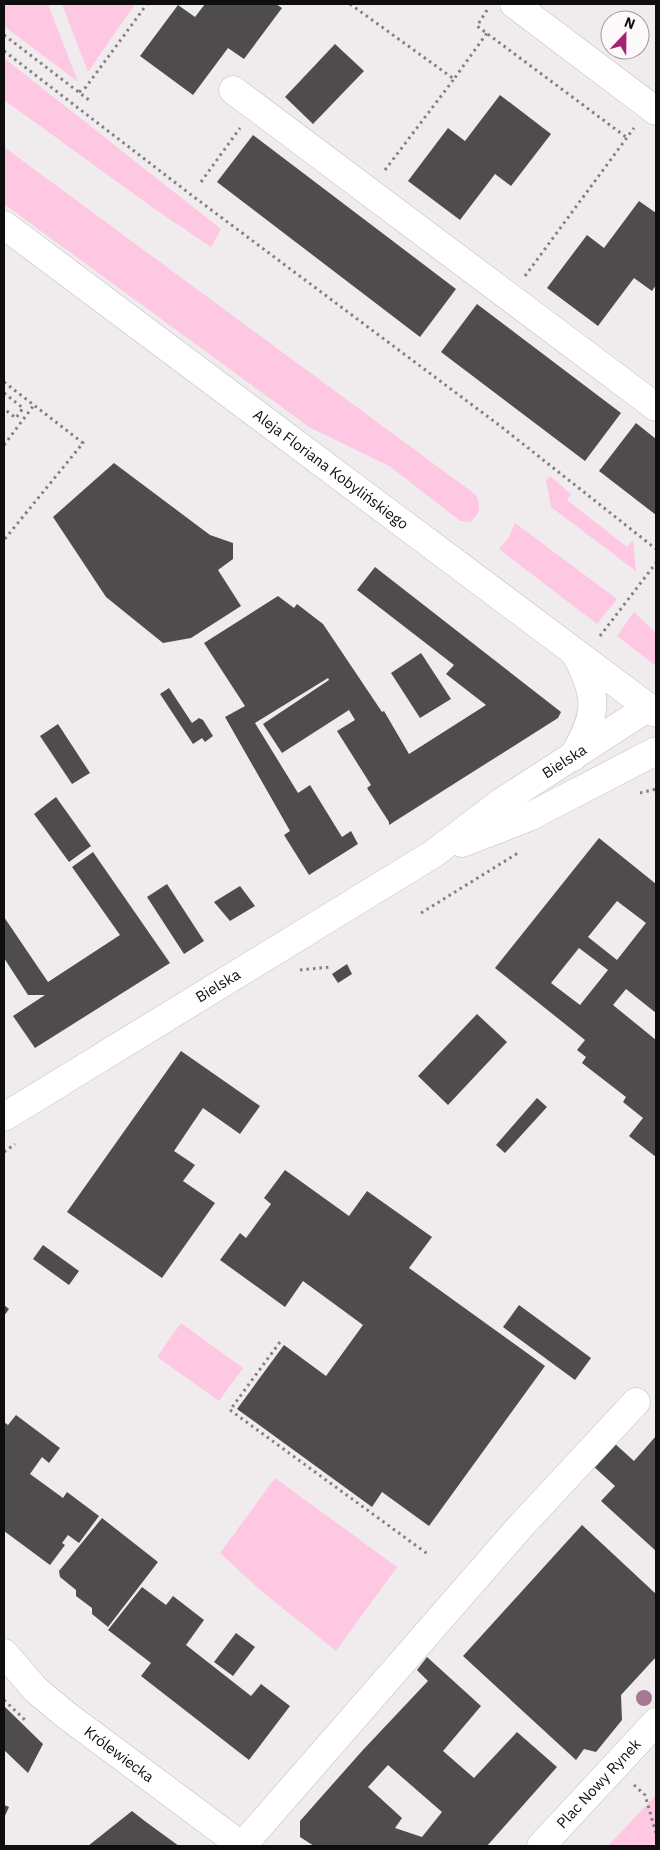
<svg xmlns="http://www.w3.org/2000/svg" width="660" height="1850" font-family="'IBM Plex Sans',sans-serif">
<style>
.green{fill:#fec7e2}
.building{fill:#4f4c4d;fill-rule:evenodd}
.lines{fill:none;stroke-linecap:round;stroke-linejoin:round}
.minor-casing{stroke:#c0bcbe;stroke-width:29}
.major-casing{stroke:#c0bcbe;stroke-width:29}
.path{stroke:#828081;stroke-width:3;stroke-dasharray:2.5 4;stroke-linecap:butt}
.minor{stroke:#fff;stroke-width:28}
.major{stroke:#fff;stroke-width:28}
.tree{fill:#a57893}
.labels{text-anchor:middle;stroke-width:5;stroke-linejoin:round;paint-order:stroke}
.street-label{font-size:15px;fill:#0f0e0e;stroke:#fdf9fb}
</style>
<rect width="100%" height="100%" fill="#f0ecee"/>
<path class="green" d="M4,4H48L78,82L4,26Z
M62,4H135L88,72Z
M4,58L221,229L211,247L159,212L4,100Z
M4,147L476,495C481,507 480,514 470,522L460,521L391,467L309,427L4,204Z
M550,476L571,494L567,500L627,547L633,540L636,571L551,507L546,480Z
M515,523L617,599L597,624L499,549L509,537Z
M634,612L656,633V666L617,636Z
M181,1323L243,1368L219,1401L157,1357Z
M275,1478L397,1567L336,1651L260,1590L220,1553Z
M656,1795V1846H608Z"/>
<path class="building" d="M205,4H276L282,8L244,59L228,48L193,95L140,56L178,5L195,17Z
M335,44L364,71L313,124L285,97Z
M500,95L551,134L511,186L495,174L460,220L408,181L448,128L465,141Z
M253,135L456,289L420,337L217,182Z
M639,201L656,213V285L652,291L634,278L598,326L547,288L587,235L604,248Z
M477,304L621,413L585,461L441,352Z
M636,423L656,439V515L599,471Z
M114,463L210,535L233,543V559L218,570L241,606L191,638L163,643L106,597L53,517Z
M375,567L561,712L558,718L389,825V822L367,788L371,785L337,731L355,720L349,710L282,753L263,724L329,680L328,678L255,723L298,793L310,785L342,837L351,831L358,844L309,875L284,835L290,831L225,717L245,706L204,643L278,596L294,608L297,604L323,624L382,712L384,711L409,754L486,705L446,674L454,665L357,590Z
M421,653L451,699L420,718L391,673Z
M169,688L192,723L199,718L203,720L213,736L205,742L202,738L193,744L160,694Z
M58,724L90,773L72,784L40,736Z
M56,797L91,846L69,862L34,814Z
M599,838L656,884V1013L626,989L613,1005L656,1040V1157L629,1136L643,1118L623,1102L626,1097L582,1063L586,1057L577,1050L585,1040L495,968ZM617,901L646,923L617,960L588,937ZM579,948L608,970L580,1005L551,983Z
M93,852L170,963L35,1048L13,1016L45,995H28L4,958V917L48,982L120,935L72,867Z
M167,884L204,941L184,954L147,897Z
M240,886L255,906L230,921L214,902Z
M347,964L352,974L338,983L332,974Z
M477,1014L507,1042L448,1105L418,1076Z
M181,1051L260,1106L240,1134L203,1108L174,1151L195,1165L183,1181L215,1203L162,1278L67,1212Z
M537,1098L547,1107L505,1153L496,1145Z
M285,1170L349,1216L367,1191L432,1237L409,1268L545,1366L429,1526L382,1492L372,1507L237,1409L284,1345L326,1376L363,1325L303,1281L285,1307L220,1260L240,1233L246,1238L271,1204L264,1198Z
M43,1245L79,1271L69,1285L33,1259Z
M4,1305L9,1309L4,1316Z
M519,1305L591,1358L575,1380L503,1327Z
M16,1415L60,1448L49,1463L42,1457L30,1474L63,1498L67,1492L99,1516L79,1543L68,1535L62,1543L65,1545L50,1565L4,1531V1422L8,1425Z
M656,1436V1551L601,1501L615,1486L592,1465L613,1442L634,1461Z
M102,1518L158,1562L108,1627L92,1614V1608L76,1596V1590L60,1577L59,1571Z
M582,1525L656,1594V1657L621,1695L622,1720L596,1752L584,1749L576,1760L463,1656Z
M142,1587L166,1605L173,1596L204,1620L186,1645L251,1696L261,1684L290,1706L249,1760L141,1676L151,1663L108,1630Z
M236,1633L255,1647L233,1676L214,1662Z
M427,1657L481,1706L443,1751L474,1778L517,1732L557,1767L487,1846H314L300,1837V1821L362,1751L428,1681L417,1670ZM388,1765L442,1812L422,1837L395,1828L402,1818L368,1787Z
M4,1706L43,1744L28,1773L4,1750Z
M4,1805L9,1807L4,1818Z
M132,1811L146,1822L179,1846H88Z"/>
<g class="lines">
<defs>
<g id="minor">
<path d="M514,4L656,111"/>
<path d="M233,90L656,407"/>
<path d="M462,843L529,817L656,751"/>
<path id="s1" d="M4,1117L433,854L503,801L649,707"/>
<path id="s2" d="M4,1653L36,1690L66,1715L242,1846"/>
<path d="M242,1846L519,1528L636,1402"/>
<path id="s3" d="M541,1846L656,1722"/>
</g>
<g id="major">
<path id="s4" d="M4,225L656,713"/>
<path d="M573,757C598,713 599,697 575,653"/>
</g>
</defs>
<use href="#minor" class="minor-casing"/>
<use href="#major" class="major-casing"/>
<path class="path" d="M350,4L454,79L487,33
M487,10L477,26L626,137
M4,35L89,100
M4,51L194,197L499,425L656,549
M79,92L86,87L147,4
M385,170L454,79
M201,182L240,128
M525,276L634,128
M4,382L83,443L4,540
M4,393L23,408L16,418L4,409
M4,445L34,405
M600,636L656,563
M640,793L656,789
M421,913L518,853
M300,970L330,967
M4,1152L15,1144
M280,1342L230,1410L429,1555
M4,1700L25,1720
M634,1785L645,1795L656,1833"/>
<use href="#minor" class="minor"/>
<use href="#major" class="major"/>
</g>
<circle class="tree" cx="644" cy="1698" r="8"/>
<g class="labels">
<g class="street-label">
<text dy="5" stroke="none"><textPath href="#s4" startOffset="408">Aleja Floriana Kobylińskiego</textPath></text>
<text dy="5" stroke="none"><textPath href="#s1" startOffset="664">Bielska</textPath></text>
<text dy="5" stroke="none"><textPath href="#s1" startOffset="251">Bielska</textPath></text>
<text dy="5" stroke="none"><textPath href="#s2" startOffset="154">Królewiecka</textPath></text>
<text dy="5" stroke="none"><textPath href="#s3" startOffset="85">Plac Nowy Rynek</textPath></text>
</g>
</g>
<rect width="660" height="1850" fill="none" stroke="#0f0e0e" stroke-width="10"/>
<g transform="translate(625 35) rotate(22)"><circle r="24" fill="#fdf9fb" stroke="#9e9b9c"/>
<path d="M0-4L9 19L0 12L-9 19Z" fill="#a42373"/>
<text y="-8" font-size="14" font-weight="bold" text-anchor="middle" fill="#0f0e0e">N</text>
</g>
</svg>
